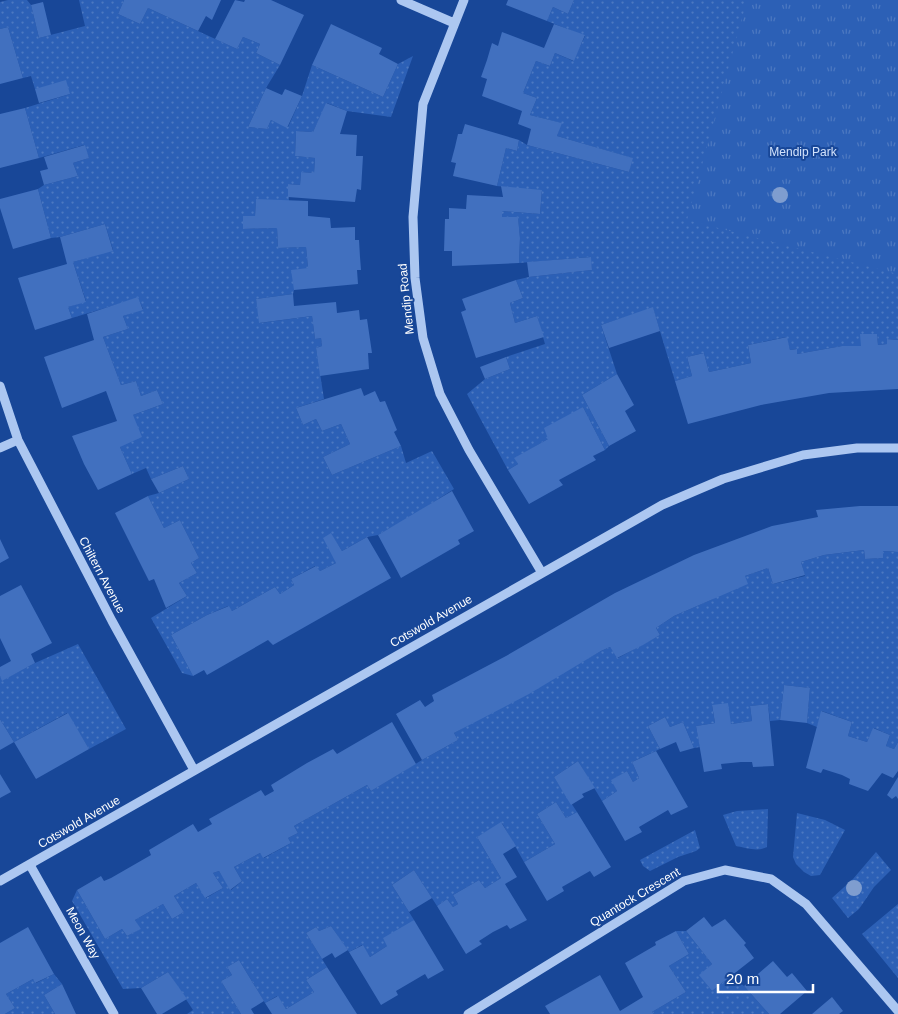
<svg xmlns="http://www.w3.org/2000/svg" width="898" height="1014" font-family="Helvetica,sans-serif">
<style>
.grass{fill:url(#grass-dots)}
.park{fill:url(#park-tufts)}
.building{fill:#4170bf}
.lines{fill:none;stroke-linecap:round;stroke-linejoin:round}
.minor{stroke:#acc7f1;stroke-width:9}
.tree{fill:#7f9dcf}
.labels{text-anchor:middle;stroke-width:4;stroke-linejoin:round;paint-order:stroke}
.park-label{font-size:12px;fill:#d3e3fc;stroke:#184798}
.street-label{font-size:12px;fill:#fff;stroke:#184798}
</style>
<defs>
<pattern id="grass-dots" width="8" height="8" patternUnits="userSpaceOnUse" patternTransform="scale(1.25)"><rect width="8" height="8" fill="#2c60b6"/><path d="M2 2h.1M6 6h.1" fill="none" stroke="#4c78c1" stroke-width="1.8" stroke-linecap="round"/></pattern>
<pattern id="park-tufts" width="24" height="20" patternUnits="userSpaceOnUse" patternTransform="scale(1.25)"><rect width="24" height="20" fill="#2c60b6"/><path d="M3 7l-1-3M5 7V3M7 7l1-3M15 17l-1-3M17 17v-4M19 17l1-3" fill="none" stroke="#4c78c1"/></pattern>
</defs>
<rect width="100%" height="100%" fill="#184798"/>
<path class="grass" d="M8,0H27L31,5L39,38L85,26L79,0H124L118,14L140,24L148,8L237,49L243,37L260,44L256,53L280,65L266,88L248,127L267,129L271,120L288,127L302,96L312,65L383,97L398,64L413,56L391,117L347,111L327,103L313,132L296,131L295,156L315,158L314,173L301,172L300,185L288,184L289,201L256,200L255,216H243V229L277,228L278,248L306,247L308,268L294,290L293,294L256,299L260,323L312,316L315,339L321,338L322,346L316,348L324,399L296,408L303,425L316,419L322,431L341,424L350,444L323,457L332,475L401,446L406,463L432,451L454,489L412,516L378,535L367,537L342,551L331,534L336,563L320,571L315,566L291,579L294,585L280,594L275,587L232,611L228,606L207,615L171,635L193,676L182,673L151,618L187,596L179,583L197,573L191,563L199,558L180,520L164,528L148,496L159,493L189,479L183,466L151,479L146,468L132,474L120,447L133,415L163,404L157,390L141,396L136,381L121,385L103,337L128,329L123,316L143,309L138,298L72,318L68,307L86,301L73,262L113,250L105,224L60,237L51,238L38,189L44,185L78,176L73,163L89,158L84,145L39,158L25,108L70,94L35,89L31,76L23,78L8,27L0,29V2Z
M574,0H898V340L888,339L887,344L878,345L877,334H861V346H842L797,354L796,349L790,350L786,337L748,345L751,363L709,372L704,353L687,357L692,376L675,381L653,308L601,325L617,374L582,395L609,446L605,450L583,407L548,439L515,458L518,464L508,470L467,394L485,379L510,369L506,357L545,344L537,316L515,323L510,303L523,298L516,280L529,277L592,270L590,257L519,263L520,238L518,218L502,217V211L540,214L542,191L497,186L506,148L517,151L519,140L527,145L629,172L632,158L557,136L561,123L530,115L537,98L523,93L536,61L550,66L555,53L573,61L585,36L547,21L553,7L568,14Z
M864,550L865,559L883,558V551L898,552V742L894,749L886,746L890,735L874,728L867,742L848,736L852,722L822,711L817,727L807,723L810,688L784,685L780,720L770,721L768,704L750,706L752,721L731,724L712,705L715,723L696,726L700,747L694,748L683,722L670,727L665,717L648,726L660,749L632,762L639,778L633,782L627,771L612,780L617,791L602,801L578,761L554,777L577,812L566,818L556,802L537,814L555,844L524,862L502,823L477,837L501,878L485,888L479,880L453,895L458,904L453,907L447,899L437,906L414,870L392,885L414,920L387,946L370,957L362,945L349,952L331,926L319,931L316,927L306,933L327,967L306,980L314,992L286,1009L277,996L265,1003L239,960L227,967L232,975L221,981L241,1014H187L193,1010L168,972L141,988L123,989L72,901L77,890L105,939L122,929L127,936L140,929L135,920L163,904L172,919L184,912L174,896L196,883L206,898L223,888L213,873L219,871L231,890L242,881L234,867L260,853L264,858L291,843L288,838L298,833L294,826L367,785L371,791L422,760L458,740L454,733L601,651L610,647L618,658L660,635L656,628L674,616L713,599L745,576L768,568L773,584L805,576L801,562L824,555Z
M78,644L126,729L89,749L67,713L14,742L0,719V676L3,680L35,663Z
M768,809L767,847C757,852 747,848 736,846L723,815L737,811Z
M797,813L825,820L845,830L820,875L811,876L804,872L796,864L793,857Z
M695,830L700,848L696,851L678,857L650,871L643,866L640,860Z
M876,852L891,870L874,887L859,909L848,918L832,898L853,879Z
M898,904V978L862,934Z
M676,931H686L712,964L700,975L712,991L731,976L744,986L769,1014H654L652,1012L686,992L669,966L689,954Z
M54,974L62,984L44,995L55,1014H5L15,1008L6,994L33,979L36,983Z"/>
<path class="park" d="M747,0H898V274L687,220Z"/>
<path class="building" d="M124,0H221L212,20L206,16L198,31L148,8L140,24L118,14Z
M235,0L244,2L245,0H271L304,15L280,65L256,53L260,44L243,37L237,49L215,39Z
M508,0H574L568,14L553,7L547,21L506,5Z
M43,2L51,35L39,38L31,5Z
M331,24L382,48L379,54L398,64L383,97L312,65Z
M554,24L585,35L574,61L555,53L550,66L536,61L523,93L537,98L530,115L562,123L557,136L633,158L629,172L527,145L531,129L518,124L522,111L482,96L487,79L481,77L487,60L492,43L498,46L502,32L544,48Z
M8,27L23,78L0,84V29Z
M66,80L70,94L39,103L35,89Z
M266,88L282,95L285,89L302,96L287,128L271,120L267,129L248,127Z
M326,103L347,111L340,134L357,135L356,156H363L361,190L357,189L355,202L288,197V184L300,185L301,172L314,173L315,158L295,156L296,131L313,132Z
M25,108L39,158L0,168V114Z
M465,124L519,140L517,151L506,148L497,186L453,176L456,163L451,162L455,147L458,134H462Z
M85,145L89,158L73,163L78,176L44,185L40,171L48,169L44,157Z
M501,186L542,190L540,214L502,211V217H518L520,238L519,263L452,266V251H444L445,219H449V208L466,209L467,195L503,197Z
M38,189L51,238L13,249L0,208V199Z
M256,199L308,201V216L330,218L331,228L355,227V240H359L360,257L361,270H357L358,284L294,290L291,270L308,268L306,247L278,248L277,228L243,229V216H255Z
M105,224L113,251L73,262L86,302L68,307L72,318L35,330L18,278L67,264L60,237Z
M591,257L592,270L529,277L527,262Z
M516,280L523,298L510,303L515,323L537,316L544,337L476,358L461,312L466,310L462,299Z
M293,294L294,306L336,302L337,313L359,310L360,320L367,319L372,353H368L369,369L320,376L316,348L322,346L321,338L315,339L312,316L259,323L256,299Z
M138,297L143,310L123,316L128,329L103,337L121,385L136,381L141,396L157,390L163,404L133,415L142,437L120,447L132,474L98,490L84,464L72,436L117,421L106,391L62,408L44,357L94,340L87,314Z
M653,307L660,331L609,348L601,325Z
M860,334H877L878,345L887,344V339L898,340V389L829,393L761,405L688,424L675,381L692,376L687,357L704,353L709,372L751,363L748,345L787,337L790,350L797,349V354L842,346H861Z
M506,357L510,369L485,379L480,367Z
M617,374L634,405L625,411L636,431L609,446L582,395Z
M361,388L364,396L375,391L380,402L385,401L397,430L394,432L401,446L332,475L323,457L350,444L341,424L322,431L316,419L303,425L296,408Z
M583,407L605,450L593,456L596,460L559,480L563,485L529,504L508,470L518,464L514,458L548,439L544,428Z
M183,466L189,479L159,493L151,479Z
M452,491L474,531L458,540L460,544L401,578L378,535Z
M148,496L164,528L180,520L199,558L191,563L197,573L179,583L187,596L166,608L154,579L149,581L115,513Z
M860,506H898V552L883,551V558L865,559L864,550L824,555L801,562L805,575L773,584L768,568L745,576L748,584L674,616L656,628L660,635L643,645L617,658L610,647L601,651L529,694L454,733L458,740L422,760L396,714L420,700L425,707L434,701L432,695L506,656L615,593L694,555L772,526L818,517L816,510Z
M331,533L342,551L367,537L391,578L273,645L268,640L207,675L204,670L193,676L171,635L207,615L229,606L232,611L275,587L280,594L294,585L291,579L316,566L320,571L336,563L323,538Z
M0,539L9,558L0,563Z
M21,585L52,643L31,654L35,663L2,681L0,676V667L11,661L0,638V596Z
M784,685L810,688L807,723L780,720Z
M728,703L731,724L752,721L750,706L768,704L774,766L753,767L752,762H741L721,764L722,769L704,772L696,726L715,723L712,705Z
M821,711L852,722L848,736L867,742L873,728L890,735L886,746L894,749L898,742V771L893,778L882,773L868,791L849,784L850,779L842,775L823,769L821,773L806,768Z
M68,713L89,749L36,779L14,742Z
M665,717L670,727L683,722L694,748L680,752L676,742L660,749L648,726Z
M0,719L14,742L0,750Z
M392,722L416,764L371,791L367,785L294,826L298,833L288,838L291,843L263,858L260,853L234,867L242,881L230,890L219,871L213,873L223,888L205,898L196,883L174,896L184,912L172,919L163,904L135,920L141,929L127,936L122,929L105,939L77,890L101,876L104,881L111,878L151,855L149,850L193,824L198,832L212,824L209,819L261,790L265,796L274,791L271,785L307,763L333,749L337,754Z
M656,751L688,807L671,815L668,810L639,827L642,832L625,841L602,801L617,791L611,780L627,771L633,782L639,778L632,762Z
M578,761L595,788L582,794L584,797L571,805L554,777Z
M0,774L11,792L0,798Z
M898,777V799L896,796L892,799L887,795Z
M556,802L566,818L577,812L611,867L594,877L590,871L562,887L564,891L547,901L524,862L555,844L537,814Z
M501,822L516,846L503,854L517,877L505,884L527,920L510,929L507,925L493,932L479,941L482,944L466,954L437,906L447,899L453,907L458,904L453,895L479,880L485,888L501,878L477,837Z
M414,870L432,898L409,912L392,885Z
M704,917L712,927L725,919L746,943L744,945L754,958L712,991L699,975L712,964L686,931Z
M414,920L444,970L428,979L425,974L396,991L398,995L381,1005L349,952L363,945L370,957L387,946L383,938Z
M331,926L348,950L335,958L332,953L322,959L306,933L316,927L319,931Z
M28,927L54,974L35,983L33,979L6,994L15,1008L5,1014H0V943Z
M676,931L689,954L669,966L686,992L652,1012L654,1014H550L545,1006L600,975L620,1011L643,997L625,963L656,945L655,942Z
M239,960L264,1001L251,1009L254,1014H241L221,981L232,975L227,967Z
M773,961L787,977L792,973L807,991L780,1014H769L744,986Z
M327,967L357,1014H272L265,1003L278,996L286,1009L314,992L306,980Z
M168,972L187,999L162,1014H157L141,988Z
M62,984L76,1014H55L44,995Z
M832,997L843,1011L839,1014H812Z"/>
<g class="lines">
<path class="minor" d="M401,0L454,23
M464,0L423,104L413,217L415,278L423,338L440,394L469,450L542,573
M0,386L18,440L112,621L194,770
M0,448L18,440
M30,865L114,1014
M0,881L662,505L723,479L803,455L857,448H898
M468,1014L684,881L725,870L771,879L806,904L898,1011"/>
</g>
<g class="tree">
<circle cx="780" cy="195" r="8"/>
<circle cx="854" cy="888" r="8"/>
</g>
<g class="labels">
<g class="park-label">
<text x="803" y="156">Mendip Park</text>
</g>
<g class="street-label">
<text transform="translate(406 299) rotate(-96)" y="4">Mendip Road</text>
<text transform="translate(102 575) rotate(62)" y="4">Chiltern Avenue</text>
<text transform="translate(431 621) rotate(-30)" y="4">Cotswold Avenue</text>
<text transform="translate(79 822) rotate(-30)" y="4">Cotswold Avenue</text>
<text transform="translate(635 897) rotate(-31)" y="4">Quantock Crescent</text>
<text transform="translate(83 933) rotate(61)" y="4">Meon Way</text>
</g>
</g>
<path d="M718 984v8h95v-8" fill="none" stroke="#ffffff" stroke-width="2.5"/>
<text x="726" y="984" font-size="15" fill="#ffffff" stroke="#184798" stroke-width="4" paint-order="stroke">20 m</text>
</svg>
